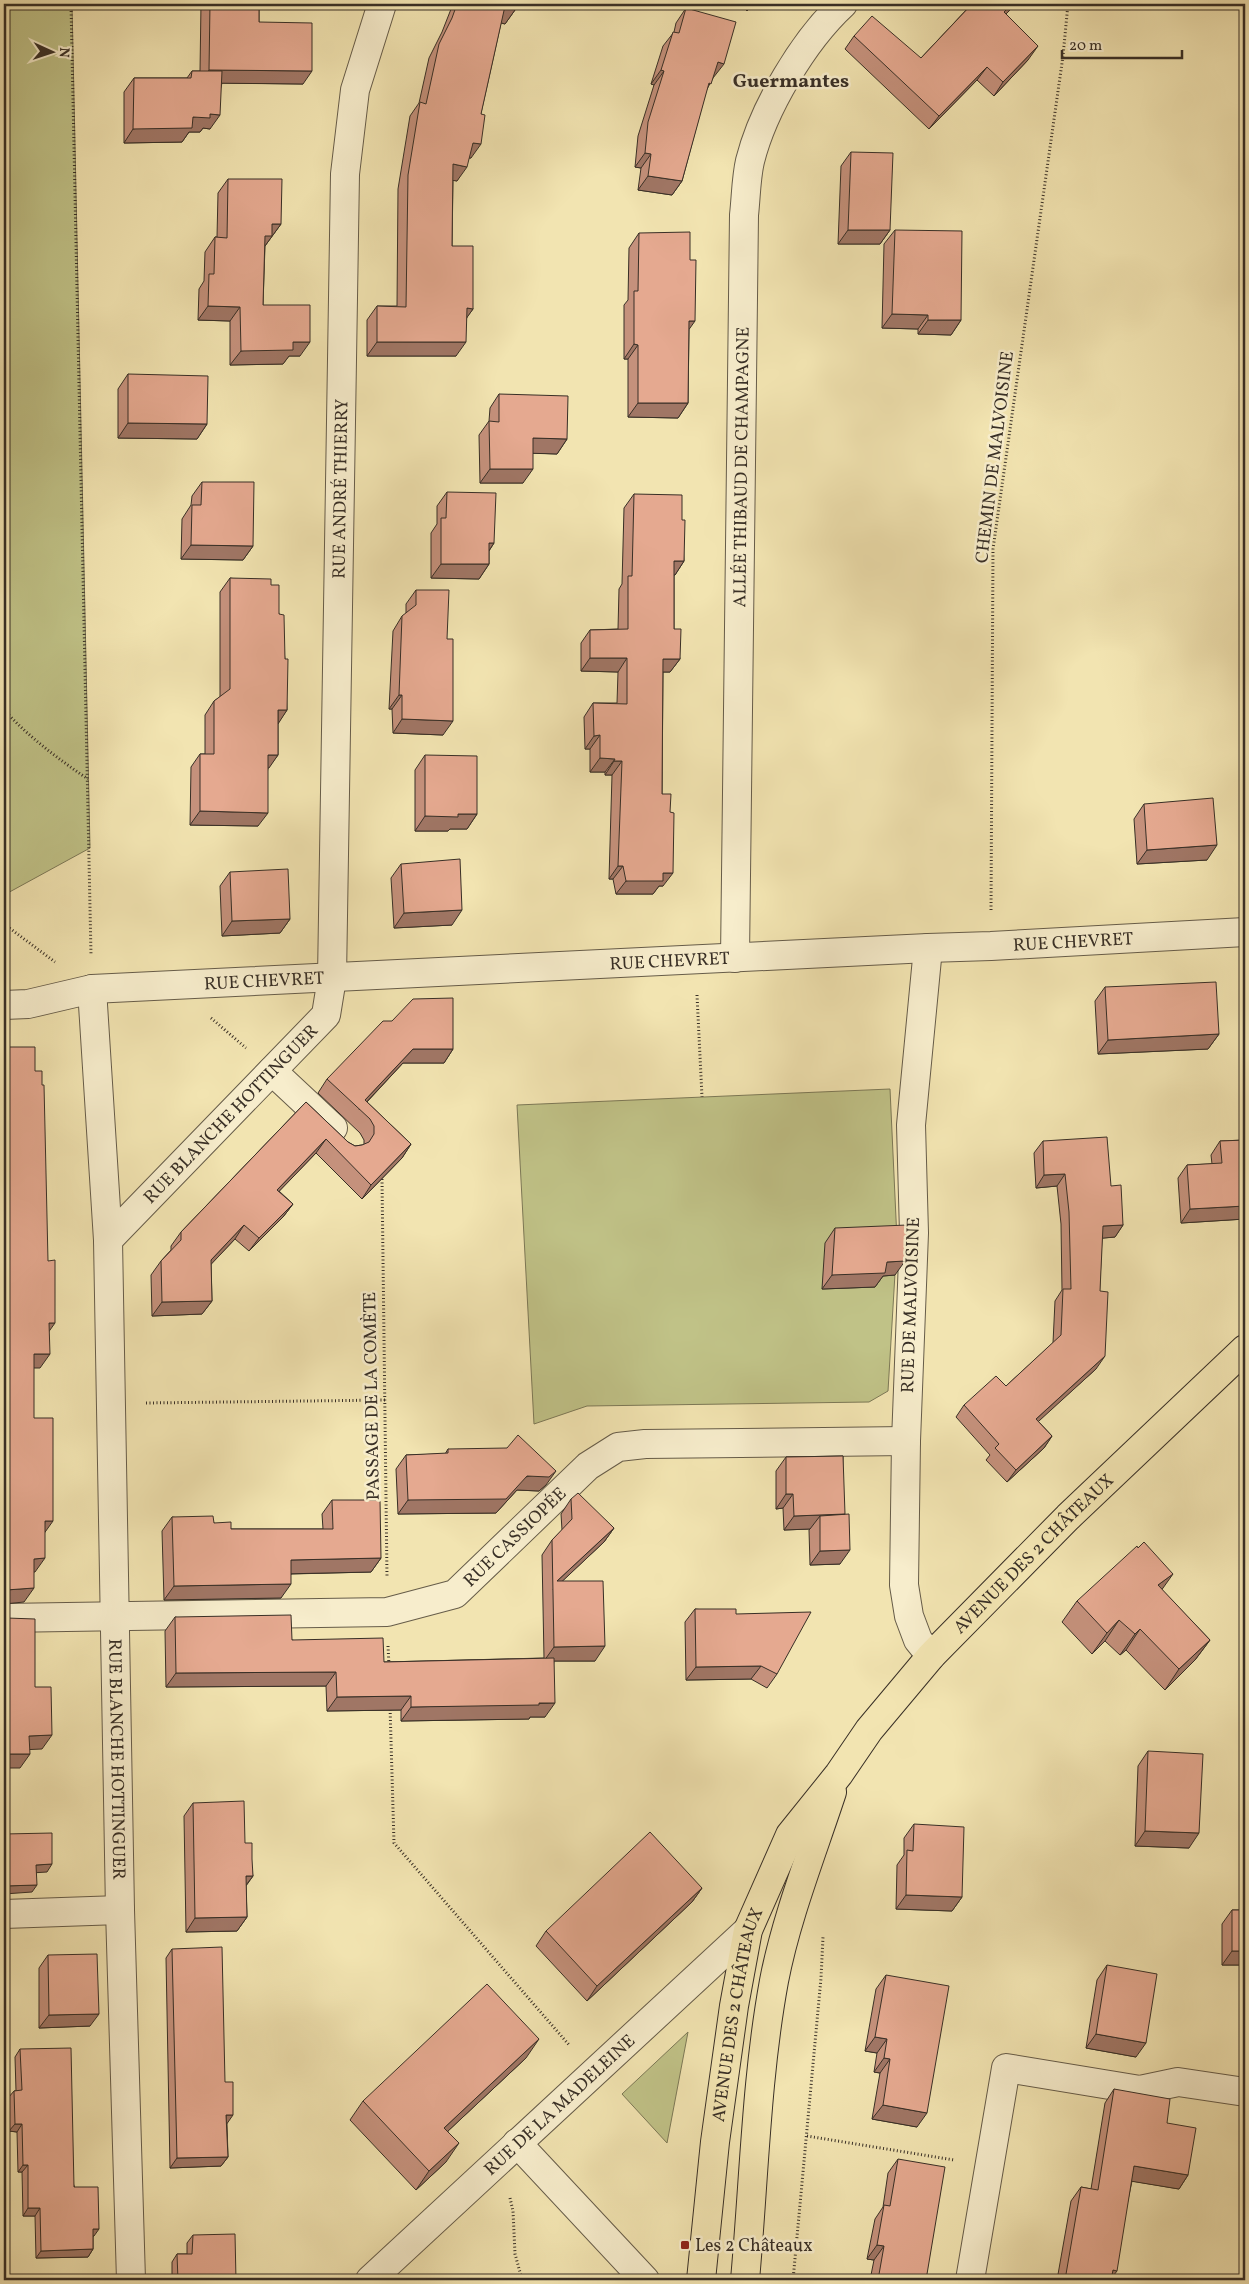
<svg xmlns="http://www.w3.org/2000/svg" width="1249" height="2284" font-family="Vollkorn,serif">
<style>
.green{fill:#c0c287;stroke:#7c7856}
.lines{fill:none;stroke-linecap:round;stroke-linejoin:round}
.minor-casing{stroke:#665c49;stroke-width:30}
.major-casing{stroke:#382f26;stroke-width:30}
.path{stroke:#382f26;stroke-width:3;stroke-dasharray:1 2.5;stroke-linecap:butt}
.minor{stroke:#f7edcc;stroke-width:28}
.major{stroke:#f2e4b1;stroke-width:28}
.wall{fill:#c5917c;stroke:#382f26}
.shaded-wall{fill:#a07665;stroke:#382f26}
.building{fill:#e5a990;stroke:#382f26}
.poi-dot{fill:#8f2418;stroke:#f7edcc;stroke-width:2}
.labels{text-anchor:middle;stroke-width:5;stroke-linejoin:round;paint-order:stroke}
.street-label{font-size:18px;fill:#382f26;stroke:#f7edcc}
.poi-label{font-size:18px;fill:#382f26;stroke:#f7edcc;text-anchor:start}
.quarter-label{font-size:20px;font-weight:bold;fill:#382f26;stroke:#f7edcc}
</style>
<rect width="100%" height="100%" fill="#f2e4b1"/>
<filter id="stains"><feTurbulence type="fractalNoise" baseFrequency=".004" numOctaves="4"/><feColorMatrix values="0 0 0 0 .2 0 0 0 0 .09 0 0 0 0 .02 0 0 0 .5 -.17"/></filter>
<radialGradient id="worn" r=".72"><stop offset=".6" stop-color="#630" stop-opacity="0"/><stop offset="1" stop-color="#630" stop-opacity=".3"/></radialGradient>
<path class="green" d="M4,4H72L90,848L4,895Z
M890,1089L897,1240L888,1391L869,1402L587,1406L534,1424L517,1105Z
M688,2032L667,2143L622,2094Z"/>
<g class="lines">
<defs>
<g id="minor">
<path d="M928,948L911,1125L914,1233L906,1441L904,1585L909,1616L918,1640L931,1656"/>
<path id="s1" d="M735,958L744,215C746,198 746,178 750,161C763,109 803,41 843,4"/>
<path id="s2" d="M92,989L108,1240L120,1910L131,2280"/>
<path id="s3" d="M4,1005L28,1004L92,989L928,948L991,946L1245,932"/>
<path d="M272,1071L333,1128"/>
<path id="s4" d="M108,1240L326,1015L332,978L345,174L355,90L382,4"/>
<path id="s5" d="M4,1618L387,1612L455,1594L588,1466L618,1447L645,1444L906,1441"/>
<path d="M4,1914L120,1910"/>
<path d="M517,2143L645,2280"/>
<path id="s6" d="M370,2280L748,1930"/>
<path d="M970,2280L1006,2068L1140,2090L1178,2082L1245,2092"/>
</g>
<g id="major">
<path id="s7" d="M701,2280L715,2142L734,2006L748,1930L790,1835L839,1774L869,1730L931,1656L1068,1517L1245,1349"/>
<path d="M745,2280C754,2181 756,2079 774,1981C786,1918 812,1853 832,1792"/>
</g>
</defs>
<use href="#minor" class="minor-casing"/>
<use href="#major" class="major-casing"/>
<path class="path" d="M71,4L91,955
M4,710C29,737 58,759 88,779
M991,910L993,549L1063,56L1068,4
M4,924L55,962
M697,995L702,1097
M211,1018L246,1048
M382,1179L387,1577
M146,1403L386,1400
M388,1646L389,1665
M390,1706L394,1843L570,2046
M807,2136L954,2160
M510,2198L513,2211L515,2254L521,2276
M489,2280C506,2274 520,2276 536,2280
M793,2280L821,1978L823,1937"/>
<use href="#minor" class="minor"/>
<use href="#major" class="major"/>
</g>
<path class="wall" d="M201,4H259V22L303,84L222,83L210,129L203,128L200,132H189L182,142L124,143V92L134,78H187L192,71H200Z
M453,4H517L515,10L505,24L501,23L471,158H469L457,181L453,180L452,246L473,309L467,317L456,356H367V320L377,306H397L398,189L410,116L419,103L429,58L442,32Z
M740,4H754L747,11Z
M964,4H1016L1006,14L1028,60L994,96L977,80L929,129L845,49L854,36L921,58L968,8Z
M686,8L713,78L706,91L682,181L672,195L638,190L641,168L635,167L638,136L654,85L651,84L663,46L674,32L676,23Z
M851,152L890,230L880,244H838L841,166Z
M228,179L281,224L265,246L263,305L300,356H289L283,364L230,365V321L198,320L199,289L204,281L205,252L215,237H217L218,193Z
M895,230L961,320L951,335L918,334V329L882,328L884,244Z
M639,233L689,330L688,403L678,418L628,417V359H624V305L628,300L629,248Z
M128,374L207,424L197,439L118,438V389Z
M499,394L567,439L557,454L533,453L523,483H480L479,435L489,421L490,408Z
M202,482L253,546L243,560L181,559L182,519L191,505L192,496Z
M447,492L494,543L489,551V564L479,579L431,578V533L437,524V506Z
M634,494L682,520L684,561L675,575H674V629L680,659L670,672H663L662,794L663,886H659L653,894H616L613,879H609L612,775H605V772H590V749H585L584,717L593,703H617L618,672L581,671V643L590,630L618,629L619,589L622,584L624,508Z
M230,578L271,585L279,614L285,659L287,710L278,723V755L268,768L258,826L190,825L191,767L200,754H205V715L214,701L220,697V592Z
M416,590L443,735L393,733L392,709H389L393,631L402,616L406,614V604Z
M425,755L477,814L467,829H450L448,831H415V770Z
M1144,804L1207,860L1137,864L1134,819Z
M401,864L452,925L394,928L391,878Z
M230,872L290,919L280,933L222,936L220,886Z
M1105,987L1219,1034L1208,1049L1098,1054L1095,1001Z
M453,1049L444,1063H403L367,1102L411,1144L402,1158L362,1199L316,1153L279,1191L293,1204L283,1217L249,1251L235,1239L211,1264L212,1301L202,1314L152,1316L151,1275L161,1261L171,1250V1246L181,1232L306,1102L348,1142L355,1146L362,1145H364V1140L360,1133L318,1093L327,1079Z
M1245,1140V1219L1181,1223L1178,1178L1187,1165L1212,1164L1211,1155L1220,1141Z
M1043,1141L1111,1186L1123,1225L1115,1237L1102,1238L1096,1369L1038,1421L1052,1436L1044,1448L1007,1482L986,1460L990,1455L956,1417L964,1405L1006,1386L1053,1343L1055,1301L1062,1290L1061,1224L1057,1186L1036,1188L1034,1153Z
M835,1228L895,1275L883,1276L875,1287L822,1289L825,1243Z
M448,1449L546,1485L539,1491L517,1490L496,1513L398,1514L396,1469L406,1455L445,1454Z
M843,1456L840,1564L810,1565L809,1530L810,1529L784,1530L783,1508L776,1509V1471L786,1457Z
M571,1499L614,1528L604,1542L562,1581L595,1661H554L545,1717H530L529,1719L401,1721V1710L327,1711L326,1686L166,1687L165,1631L175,1617L292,1640L384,1662L544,1658L542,1555L552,1540L562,1530L561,1514Z
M332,1500L381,1558L371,1572L291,1574L281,1598L164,1600L162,1531L172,1517L214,1523L231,1529H323L322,1514Z
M1162,1590L1210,1640L1195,1660L1165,1690L1126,1650L1120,1655L1105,1641L1092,1654L1062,1622L1077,1601Z
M695,1609L736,1614L777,1674L767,1688L751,1679L686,1680L685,1622Z
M1148,1751L1189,1848L1135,1846L1138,1766Z
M193,1803L245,1843L253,1876L246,1886L247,1917L237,1931L186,1932L184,1816Z
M914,1824L962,1897L952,1911L896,1909L897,1865L904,1855V1838Z
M702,1888L692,1902L587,2001L536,1946L546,1931Z
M1232,1910H1245V1965H1222V1924Z
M172,1949L227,2124L228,2157L221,2166L170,2168L166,1958Z
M48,1955L90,2026L39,2028V1968Z
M1107,1965L1136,2057L1086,2048L1097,1980Z
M886,1975L917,2127L872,2119L880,2073L874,2072L877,2053L865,2051L876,1989Z
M20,2049L94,2236H93V2249L88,2257L36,2258L35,2216H23L22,2172H18L17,2132L9,2131L8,2098L14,2091H16L15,2057Z
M526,2058L448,2131L446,2162L416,2190L350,2120L363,2101Z
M1114,2089L1167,2123L1188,2175L1179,2189L1132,2181L1111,2280H1057L1071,2201L1081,2187L1091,2189L1105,2103Z
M898,2159L926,2280H870L874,2260L867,2259L875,2219L883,2207L888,2173Z
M193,2235L236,2280H172V2262L177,2254H187V2243Z
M1245,2253V2280H1240Z"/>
<path class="shaded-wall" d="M1012,4H1016L994,26L1004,12Z
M505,6L515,10L505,24L495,21Z
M1038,46L1028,60L994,96L1003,82Z
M718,62L724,64L713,78L708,77Z
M987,67L977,80L929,129L939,116Z
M209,70L312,71L303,84L200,83Z
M661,70L664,71L654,85L651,84Z
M210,114L220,115L210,129L203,128L200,132H189L182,142L124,143L133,129Z
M473,143L481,144L471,158L463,157Z
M645,153L651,154L641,168L635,167Z
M453,164L467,167L457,181L443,179Z
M648,176L682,181L672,195L638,190Z
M272,224H281L262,250H255Z
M848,230H890L880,244H838Z
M208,306L240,307L230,321L198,320Z
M467,308L473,309L463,323Z
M892,314L928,315L918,329L882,328Z
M928,320H961L951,335L918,334Z
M689,321H695L685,335Z
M293,342H310L300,356H289L283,364L230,365L241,351Z
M377,342H466L456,356H367Z
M634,344L638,345L628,359H624Z
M638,403H688L678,418L628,417Z
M128,423L207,424L197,439L118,438Z
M533,438L567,439L557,454L523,453Z
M490,469H533L523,483H480Z
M489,543H494L484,558Z
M191,545L253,546L243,560L181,559Z
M674,561H684L675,575L664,574Z
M441,564H489L479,579L431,578Z
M590,658H627L618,672L581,671Z
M663,659H680L670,672H654Z
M399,695H402L392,709H389Z
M278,710H287L278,724Z
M402,719L453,721L443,735L393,733Z
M600,735L590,749H585L594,736Z
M268,755H278L269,768H259Z
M600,758L615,759L605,772H590Z
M614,761H622L612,775H605Z
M200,811L268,813L258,826L190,825Z
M458,814H477L467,829H450L448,831H415L425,816Z
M1217,845L1207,860L1137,864L1147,850Z
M618,866H623L613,879H609Z
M663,873H673L663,886H659L653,894H616L626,881Z
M462,910L452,925L394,928L404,913Z
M290,919L280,933L222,936L232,921Z
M1219,1034L1208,1049L1098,1054L1108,1040Z
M413,1049H453L444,1063H403L359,1110L365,1100Z
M326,1139L316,1153L268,1203L277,1190Z
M411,1144L402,1158L362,1199L371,1185Z
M1065,1174L1057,1186L1036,1188L1044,1175Z
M293,1204L283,1217L249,1251L259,1238Z
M1245,1206V1219L1181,1223L1190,1209Z
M244,1225L235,1239L202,1274L211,1260Z
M1123,1225L1115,1237L1094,1239L1103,1226Z
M905,1261L895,1275L883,1276L875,1287L822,1289L832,1275L887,1262Z
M212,1301L202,1314L152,1316L162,1302Z
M49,1323H55L45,1337Z
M34,1354H50L40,1368H24Z
M1105,1356L1096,1369L1028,1431L1036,1419Z
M1052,1436L1044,1448L1007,1482L1016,1470Z
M556,1471L546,1485L539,1491L517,1490L496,1513L398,1514L408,1500Z
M786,1494H793L783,1508L776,1509Z
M845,1514L835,1528L820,1516L810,1529L784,1530L794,1516Z
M45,1521H53L43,1535Z
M614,1528L604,1542L553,1590L557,1581Z
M850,1550L840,1564L810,1565L820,1551Z
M45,1558L35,1572L24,1573L34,1559Z
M381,1558L371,1572L281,1574L291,1560Z
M1173,1574L1158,1595V1585Z
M291,1584L281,1598L164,1600L174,1586Z
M34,1588L24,1602L4,1604V1593L6,1590Z
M1119,1620L1105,1641L1092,1654L1107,1633Z
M1140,1629L1126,1650L1120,1655L1135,1634Z
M1210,1640L1195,1660L1165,1690L1179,1669Z
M605,1646L595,1661H544L554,1647Z
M761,1666L751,1679L686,1680L696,1667Z
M336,1672L326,1686L166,1687L176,1673Z
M411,1696L401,1710L327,1711L337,1697Z
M555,1703L545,1717H530L529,1719L401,1721L411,1707Z
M52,1735L42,1749L19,1750L29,1736Z
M4,1754H30L20,1768H4Z
M1145,1831L1199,1833L1189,1848L1135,1846Z
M52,1864L47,1872L31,1873L36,1865Z
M246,1876H253L243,1889Z
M37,1885L32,1892L4,1894V1886Z
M702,1888L692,1902L587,2001L597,1986Z
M906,1895L962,1897L952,1911L896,1909Z
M247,1917L237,1931L186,1932L195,1918Z
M1232,1951H1245V1965H1222Z
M99,2014L90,2026L39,2028L49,2015Z
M1096,2034L1146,2043L1136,2057L1086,2048Z
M875,2037L887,2039L877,2053L865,2051Z
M539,2039L526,2058L431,2147L444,2128Z
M884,2058L890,2059L880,2073L874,2072Z
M883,2105L927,2113L917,2127L872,2119Z
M226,2115H233L226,2125Z
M15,2124H22L17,2132L9,2131Z
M459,2143L446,2162L416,2190L429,2171Z
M228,2157L221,2166L170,2168L177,2158Z
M23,2165H28L22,2172H18Z
M1134,2166L1188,2175L1179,2189L1124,2180Z
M28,2208H40L35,2216H23Z
M93,2229H99L94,2236H88Z
M877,2245L884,2246L874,2260L867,2259Z
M93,2249L88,2257L36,2258L41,2251Z
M1113,2270L1117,2271L1110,2280Z"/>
<path class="building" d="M210,4H259V22L312,23V71L209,70Z
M457,4H517L515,10L505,6L481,114L485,115L481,144L473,143L467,167L453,164L452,246H473V309L467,308L466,342H377V306L406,307L408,175L420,102L426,104L439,44L452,18Z
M972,4H1012L1004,12L1038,46L1003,82L987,67L939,116L854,36L872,16L921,58Z
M686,8L736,22L724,64L718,62L711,84L709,83L682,181L648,176L651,154L645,153L648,122L664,71L661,70L673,32L679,33Z
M192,71H222L220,115L210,114V118L193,117L192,128L133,129L134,78H191Z
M851,152L893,153L890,230H848Z
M228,179H282L281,224H272V236H265L263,305H310V342H293V350L241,351L240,307L208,306L209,274H214L215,237L227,238Z
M895,230L962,231L961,320H928V315L892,314Z
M690,232V260H696L695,321H689L688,403H638V345L634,344V291H638L639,233Z
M128,374L208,376L207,424L128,423Z
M499,394L568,396L567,439L533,438V469H490L489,421L499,422Z
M202,482H254L253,546L191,545L192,505H201Z
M447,492L496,493L494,543H489V564H441V518H446Z
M634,494L682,495V520H685L684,561H674V629H681L680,659H663L662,794H671L670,812L674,813L673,873H663V881H626L623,866H618L622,761H614L615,759L600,758V735L594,736L593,703L627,704V658H590V630L628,629V576H632Z
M230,578L271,579V585H279V614L284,615L285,659H288L287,710H278V755H268V813L200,811V754H214V701L230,689Z
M416,590H449L447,639H453V721L402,719V695H399L402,616L416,605Z
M425,755L477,756V814H458V817L425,816Z
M1213,798L1217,845L1147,850L1144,804Z
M460,859L462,910L404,913L401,864Z
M288,869L290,919L232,921L230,872Z
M1216,982L1219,1034L1108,1040L1105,987Z
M453,998V1049H413L365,1100L411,1144L371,1185L326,1139L277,1190L293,1204L259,1238L244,1225L211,1260L212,1301L162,1302L161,1261L181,1240V1232L306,1102L348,1142L355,1146L362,1145L369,1142L374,1134V1126L370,1119L327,1079L383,1021H392L413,999Z
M4,1047H35V1071H42V1085H44L48,1261L55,1260V1323H49L50,1354H34V1418H53V1521H45V1558L34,1559V1588L6,1590L4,1593Z
M1107,1137L1111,1186L1121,1185L1123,1225L1103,1226L1100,1291L1108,1292L1105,1356L1036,1419L1052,1436L1016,1470L995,1448L999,1444L964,1405L996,1376L1006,1386L1061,1335L1063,1289H1071L1069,1212L1065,1174L1044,1175L1043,1141Z
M1245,1140V1206L1190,1209L1187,1165L1222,1163L1220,1141Z
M907,1225L905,1261L887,1262L885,1273L832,1275L835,1228Z
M518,1435L556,1471L549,1477L527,1476L506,1499L408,1500L406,1455L448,1453V1449L507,1448Z
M843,1456L845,1514L794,1516L793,1494H786V1457Z
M578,1493L614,1528L557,1581H603L605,1646L554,1647L552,1540L572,1519L571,1499Z
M332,1500H380L381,1558L291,1560V1584L174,1586L172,1517L213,1516L214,1523L231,1522V1529H333Z
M849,1514L850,1550L820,1551V1516Z
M1144,1542L1173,1574L1158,1585L1210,1640L1179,1669L1140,1629L1135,1634L1119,1620L1107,1633L1077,1601L1137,1546L1138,1548Z
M695,1609H736V1614L811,1612L777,1674L761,1666L696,1667Z
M4,1615L7,1618L35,1619V1687H51L52,1735L29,1736L30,1754H4Z
M291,1615L292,1640L383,1638L384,1662L554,1658L555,1703H539V1705L411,1707V1696L337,1697L336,1672L176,1673L175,1617Z
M1148,1751L1203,1754L1199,1833L1145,1831Z
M244,1801L245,1843H252V1859L253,1876H246L247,1917L195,1918L193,1803Z
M914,1824L964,1827L962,1897L906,1895L907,1850L913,1851Z
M650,1832L702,1888L597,1986L546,1931Z
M52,1833V1864L36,1865L37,1885L4,1886V1834Z
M1232,1910H1245V1951H1232Z
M222,1947L225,2082H233V2115H226L228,2157L177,2158L172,1949Z
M97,1954L99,2014L49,2015L48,1955Z
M1107,1965L1157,1974L1146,2043L1096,2034Z
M886,1975L949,1986L927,2113L883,2105L890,2059L884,2058L887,2039L875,2037Z
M487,1984L539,2039L444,2128L459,2143L429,2171L363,2101Z
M71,2048L74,2187H98L99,2229H93V2249L41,2251L40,2208H28V2165H23L22,2124H15L14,2091L22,2090L20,2049Z
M1114,2089L1170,2099L1167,2123L1196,2128L1188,2175L1134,2166L1117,2271L1113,2270L1111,2280H1065L1081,2187L1098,2190Z
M898,2159L945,2167L926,2280H878L884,2246L877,2245L884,2205L890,2206Z
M235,2234L236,2280H178L177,2254H192L193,2235Z"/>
<rect class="poi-dot" x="680" y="2240" width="10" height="10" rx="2.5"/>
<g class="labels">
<g class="street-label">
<text transform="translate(994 457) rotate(-83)" y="6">CHEMIN DE MALVOISINE</text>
<text dy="6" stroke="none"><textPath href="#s1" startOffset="491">ALLÉE THIBAUD DE CHAMPAGNE</textPath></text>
<text dy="6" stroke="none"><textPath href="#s4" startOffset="840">RUE ANDRÉ THIERRY</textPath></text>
<text dy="6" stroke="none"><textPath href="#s3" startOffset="1072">RUE CHEVRET</textPath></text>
<text dy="6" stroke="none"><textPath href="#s3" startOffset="668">RUE CHEVRET</textPath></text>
<text dy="6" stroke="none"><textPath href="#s3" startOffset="262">RUE CHEVRET</textPath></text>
<text dy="6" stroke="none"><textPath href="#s4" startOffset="176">RUE BLANCHE HOTTINGUER</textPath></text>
<text transform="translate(910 1305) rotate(-88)" y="6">RUE DE MALVOISINE</text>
<text transform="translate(371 1396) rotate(-91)" y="6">PASSAGE DE LA COMÈTE</text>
<text dy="6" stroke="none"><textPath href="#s5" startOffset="536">RUE CASSIOPÉE</textPath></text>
<text dy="6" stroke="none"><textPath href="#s7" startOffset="830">AVENUE DES 2 CHÂTEAUX</textPath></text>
<text dy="6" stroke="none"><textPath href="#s2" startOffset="771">RUE BLANCHE HOTTINGUER</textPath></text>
<text dy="6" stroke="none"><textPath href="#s7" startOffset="268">AVENUE DES 2 CHÂTEAUX</textPath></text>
<text dy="6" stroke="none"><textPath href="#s6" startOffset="258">RUE DE LA MADELEINE</textPath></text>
</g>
<g class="poi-label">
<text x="695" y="2251">Les 2 Châteaux</text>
</g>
<g class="quarter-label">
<text x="791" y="87">Guermantes</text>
</g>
</g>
<rect width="1249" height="2284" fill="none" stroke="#f2e4b1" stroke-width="20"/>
<rect x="5" y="5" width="1239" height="2274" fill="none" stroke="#382f26" stroke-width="2.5"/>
<rect x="10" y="10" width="1229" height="2264" fill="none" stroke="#382f26"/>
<g transform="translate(52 52) rotate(93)" stroke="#f7edcc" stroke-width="4" paint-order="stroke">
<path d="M0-4L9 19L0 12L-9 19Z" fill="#382f26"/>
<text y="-8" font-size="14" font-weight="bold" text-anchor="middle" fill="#382f26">N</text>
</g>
<path d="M1062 50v8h120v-8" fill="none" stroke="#382f26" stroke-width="2.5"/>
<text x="1069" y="50" font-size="15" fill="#382f26" stroke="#f7edcc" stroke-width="4" paint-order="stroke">20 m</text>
<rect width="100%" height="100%" filter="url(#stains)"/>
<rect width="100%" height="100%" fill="url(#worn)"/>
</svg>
